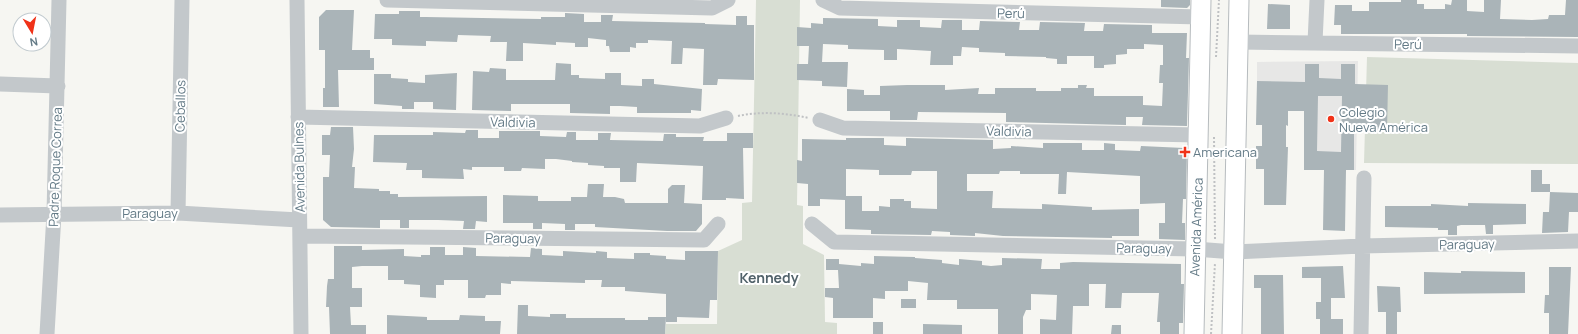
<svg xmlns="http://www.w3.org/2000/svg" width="1578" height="334" font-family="Manrope,sans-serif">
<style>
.built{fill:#e7e7e6}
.green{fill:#d8ded3}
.building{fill:#aab4b8;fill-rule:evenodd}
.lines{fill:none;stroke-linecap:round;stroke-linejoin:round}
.major-casing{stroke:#b6bbbe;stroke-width:21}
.path{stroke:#bfc1c3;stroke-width:2;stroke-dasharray:2 2;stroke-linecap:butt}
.minor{stroke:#c3c8cb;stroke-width:15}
.major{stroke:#fff;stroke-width:19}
.poi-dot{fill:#f03218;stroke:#fff;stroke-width:1.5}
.labels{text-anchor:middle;stroke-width:4;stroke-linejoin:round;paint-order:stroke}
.street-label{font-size:13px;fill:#637a86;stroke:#fff}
.poi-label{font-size:13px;fill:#637a86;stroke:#fff;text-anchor:start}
.neighbourhood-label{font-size:14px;font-weight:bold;fill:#51626a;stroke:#fff}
</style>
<rect width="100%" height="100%" fill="#f6f6f2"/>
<path class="built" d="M1358,61L1356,170H1304V83L1257,81V62Z"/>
<path class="green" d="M756,0H800L797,205L803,206V244L824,255L825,322L837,323V334H665L666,324H717L718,251L742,240V203L752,202Z
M1367,57L1578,63V164L1364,163Z"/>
<path class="building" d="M1161,0H1190V5L1187,8L1161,7Z
M1401,0H1417V4H1424V9H1445V4L1451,5L1452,0H1467V11L1484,12V0H1501L1500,19L1532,20L1548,19L1549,15H1565L1566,0H1578V37L1467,36V34H1341V25H1334L1335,5H1352V11H1369V2H1401Z
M1268,4L1290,5V29H1267Z
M326,10H354L352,50H370V58H374V70H338L339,107H323V88H325V50H319V17Z
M399,11H420V17H426L541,19V17H565V13L584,14V22H601V15H613L612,21L705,23V24L736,25V16H747V25H754V80L718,79L717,85H703L704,49L683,48L682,64H671L672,41L648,40V43H636V48L630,47V52H610L609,46H606V40L588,38V47H575V43L556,42V45L523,43V61H506L507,42H490L491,36L458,35L457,42L426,41V46L392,45V39H374L375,14H399Z
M823,18L878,19V26L897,27V20H920V27L941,28L942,20H962V30H979L980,21L1020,22L1019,30H1039L1040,22L1085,23L1084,31H1103L1104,24L1152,25V33H1187L1186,58H1189L1187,126L1142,125L1143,117H1126V125L1006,122V113L918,112L917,120H890V111H847V89L864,90V95H880V86L907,85H945V90L979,88L978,94H995V88H1036V91H1061V88H1078V85H1087L1086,88H1094V96H1143V105L1162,106L1163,83H1159L1160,65H1163V45L1144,44V49H1127V54L1116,55V64L1104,65V68H1094V56H1067V64H1057V59L1046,58V57L1005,56V53L979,52V48L962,47L961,56H953V65H930L931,51L897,49V60H884V50L848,49V45L823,44L822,62H848L847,87L822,86V81L797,80V64H808L809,46H797V27L811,28V23L823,24Z
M556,63L571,64V75H579V78L605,79V73H621V85L642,86V79H654V84L702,89L701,111L691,110V113H637V107L620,106H610V114L570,113V104H511V111L472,110L473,71L489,72L490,68L506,69V80H555Z
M1305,64H1319V78L1341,79V64H1355V84L1388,85L1387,130L1354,129V170H1346L1345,231L1323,230L1324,170H1304V111H1288V126L1286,125V147H1288L1286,205H1264V169H1256V146H1262V125H1256L1257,81L1305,82ZM1318,96H1342L1341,152L1317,151Z
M457,73L456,110L433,109V102H414V109H402V106L374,104V74H391V78L408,79V82L425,83V75Z
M331,127H353L354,149L352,167H355L354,188L379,189V191H390V194H398V197L487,196V222L476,221L475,229H463L464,221L438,220H409V228H400V220H380V228L331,227L323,220V177H329L330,155H322V135H330Z
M466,130H478V138H499V131H540V136L566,137L567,132H576V140H598V133H611L610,140L663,141L664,134H676V137H704L703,141H727V133H753V148H743L744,199L726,198V200H702L703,166L637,163L636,182H620V168H604V166L588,165V163L572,162V161L556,159H545V169L522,168L521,171H504V167H472V170L463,169L464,179L422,178V170H406L407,163L373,162L374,135H433V132L465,133Z
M846,138H884V145L906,146V138L993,140V149L1011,148V146L1043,148V143H1082V150H1104V143L1115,144V150L1140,151L1141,146L1184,148L1187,151L1186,199H1183L1182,223H1185V240L1159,239V223H1165V203L1140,204V176L1067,172L1066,194H1058L1059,174H1020V171H1000L999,174H967V191H993L992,208L1042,209V204L1092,207V210L1139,209V236H1112V238L1003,236L975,233V236L950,235V232L932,231L931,235L871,234V230L845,229V200L820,199V206H808V184L797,183V160L802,161V139L846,140ZM846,169L879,170V175H911L912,171H937V209L911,208V201H904V199H890V207L879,206V211H862V196H846Z
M1531,170H1542V184H1550V192H1531Z
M588,184H604L603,197H615L624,199L625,203H668V189L672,185H685L684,203L702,204V224L696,231H667L595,227V224H575V230H565V224L542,223V229H533V223H503V195L538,196V201H571V197H587Z
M1550,192L1578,193V212H1569L1568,232L1542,233L1543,212H1549Z
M1468,203L1526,204V224L1493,225V234H1486L1485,225H1461L1457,226V235H1448V230H1438V228L1385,227V206H1431V204L1468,206Z
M334,246H362V250L404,249V256L421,257V255H430V247H445V255H463V247L476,248V256L530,257L531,248L542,249V255L563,256V251L596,253V251L607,252V258L634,259V253H650V255L666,256V259L685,260V251H718L717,300H710L709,318L677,317V322H666V294L625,291V287H601L602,280H585V283L511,281V284L501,283V295H486L485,298H468V280H444V285H436V298L420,297V285L404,284V280H388V266H362L352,267V288H362V307H350L351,325H366V334H330L329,307H326L327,286L328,279H334Z
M874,256L915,257V258L942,260V263L959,265V259L982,261V265L991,266L1002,265V258L1042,259L1041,269H1060V263L1073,262L1181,264V284H1184L1183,323H1179V334H1160V322H1157L1159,293H1122L1121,308H1105L1106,284H1089V306H1073L1072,334H1040V319L1056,320L1057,295L1031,294V310H1026L1023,317V334H998V309H957V300H927L928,283L908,281V291H885V299L873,298V318H833V298L825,297V288H839L838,270H826V259H839V264L861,266V263L874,264Z
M1343,266L1345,298H1331V319H1343V334H1320V319H1316V302H1321V278H1302V267Z
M1549,267H1571L1568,334H1549V313H1544L1545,295H1549Z
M1461,271L1525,272V293L1424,294V272L1461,273Z
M1254,275H1283L1284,334H1261V288H1254Z
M1377,286L1400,287L1401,312H1397V334H1386V312H1378Z
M901,299H916V308H901Z
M518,305H528V316L550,317V314H566V318H625V320H648V317H666L665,334H517Z
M387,315L427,317V320H459L460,315L485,316V321H501L500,334H387Z
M873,322H883V334H873Z
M923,324L962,325V334H923Z
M1112,325H1121V334H1111Z"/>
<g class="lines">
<defs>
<path id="major" d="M1194,334L1201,0
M1232,334L1239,0"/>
</defs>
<use href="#major" class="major-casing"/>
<path class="path" d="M1216,57L1219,0
M738,116C761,111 786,113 809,118
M1214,137L1215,239
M1211,334L1215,263"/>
<path class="minor" d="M297,0L301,334
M387,0L712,8L728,0
M823,0L840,8L1201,17
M1238,42L1578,46
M1315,42L1317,0
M0,84L58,86
M298,117L700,126L726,118
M820,120L843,128L1199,135
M178,213L182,0
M0,215L178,213L299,220
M812,224L834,242L1195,249L1234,252L1362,246L1578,241
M300,236L704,240L718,224
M47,334L54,214L59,0
M1361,334L1364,178"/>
<use href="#major" class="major"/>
</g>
<g class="poi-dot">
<circle cx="1331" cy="119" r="4"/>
<path d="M1183 146h4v4h4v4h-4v4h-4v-4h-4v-4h4z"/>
</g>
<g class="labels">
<g class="street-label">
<text transform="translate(1011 13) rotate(1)" y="5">Perú</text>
<text transform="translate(1408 44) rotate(1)" y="5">Perú</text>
<text transform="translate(180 106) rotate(-89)" y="5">Ceballos</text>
<text transform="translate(513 122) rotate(1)" y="5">Valdivia</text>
<text transform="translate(1009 131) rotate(1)" y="5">Valdivia</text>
<text transform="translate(55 167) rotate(-88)" y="5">Padre Roque Correa</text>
<text transform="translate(299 167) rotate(-91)" y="5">Avenida Bulnes</text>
<text x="150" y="218">Paraguay</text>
<text transform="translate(1196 227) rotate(-88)" y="5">Avenida América</text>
<text transform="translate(513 238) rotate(1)" y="5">Paraguay</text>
<text transform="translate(1467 244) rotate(-1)" y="5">Paraguay</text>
<text transform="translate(1144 248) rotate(1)" y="5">Paraguay</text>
</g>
<g class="poi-label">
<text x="1339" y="117">Colegio<tspan x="1339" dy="15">Nueva América</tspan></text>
<text x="1193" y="157">Americana</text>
</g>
<g class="neighbourhood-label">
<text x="769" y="283">Kennedy</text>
</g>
</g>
<g transform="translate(32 32) rotate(170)"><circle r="19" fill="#ffffff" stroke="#c1cacf"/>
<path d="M0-3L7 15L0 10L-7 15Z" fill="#f03218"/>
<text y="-6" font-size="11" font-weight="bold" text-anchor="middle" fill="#637a86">N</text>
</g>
</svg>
